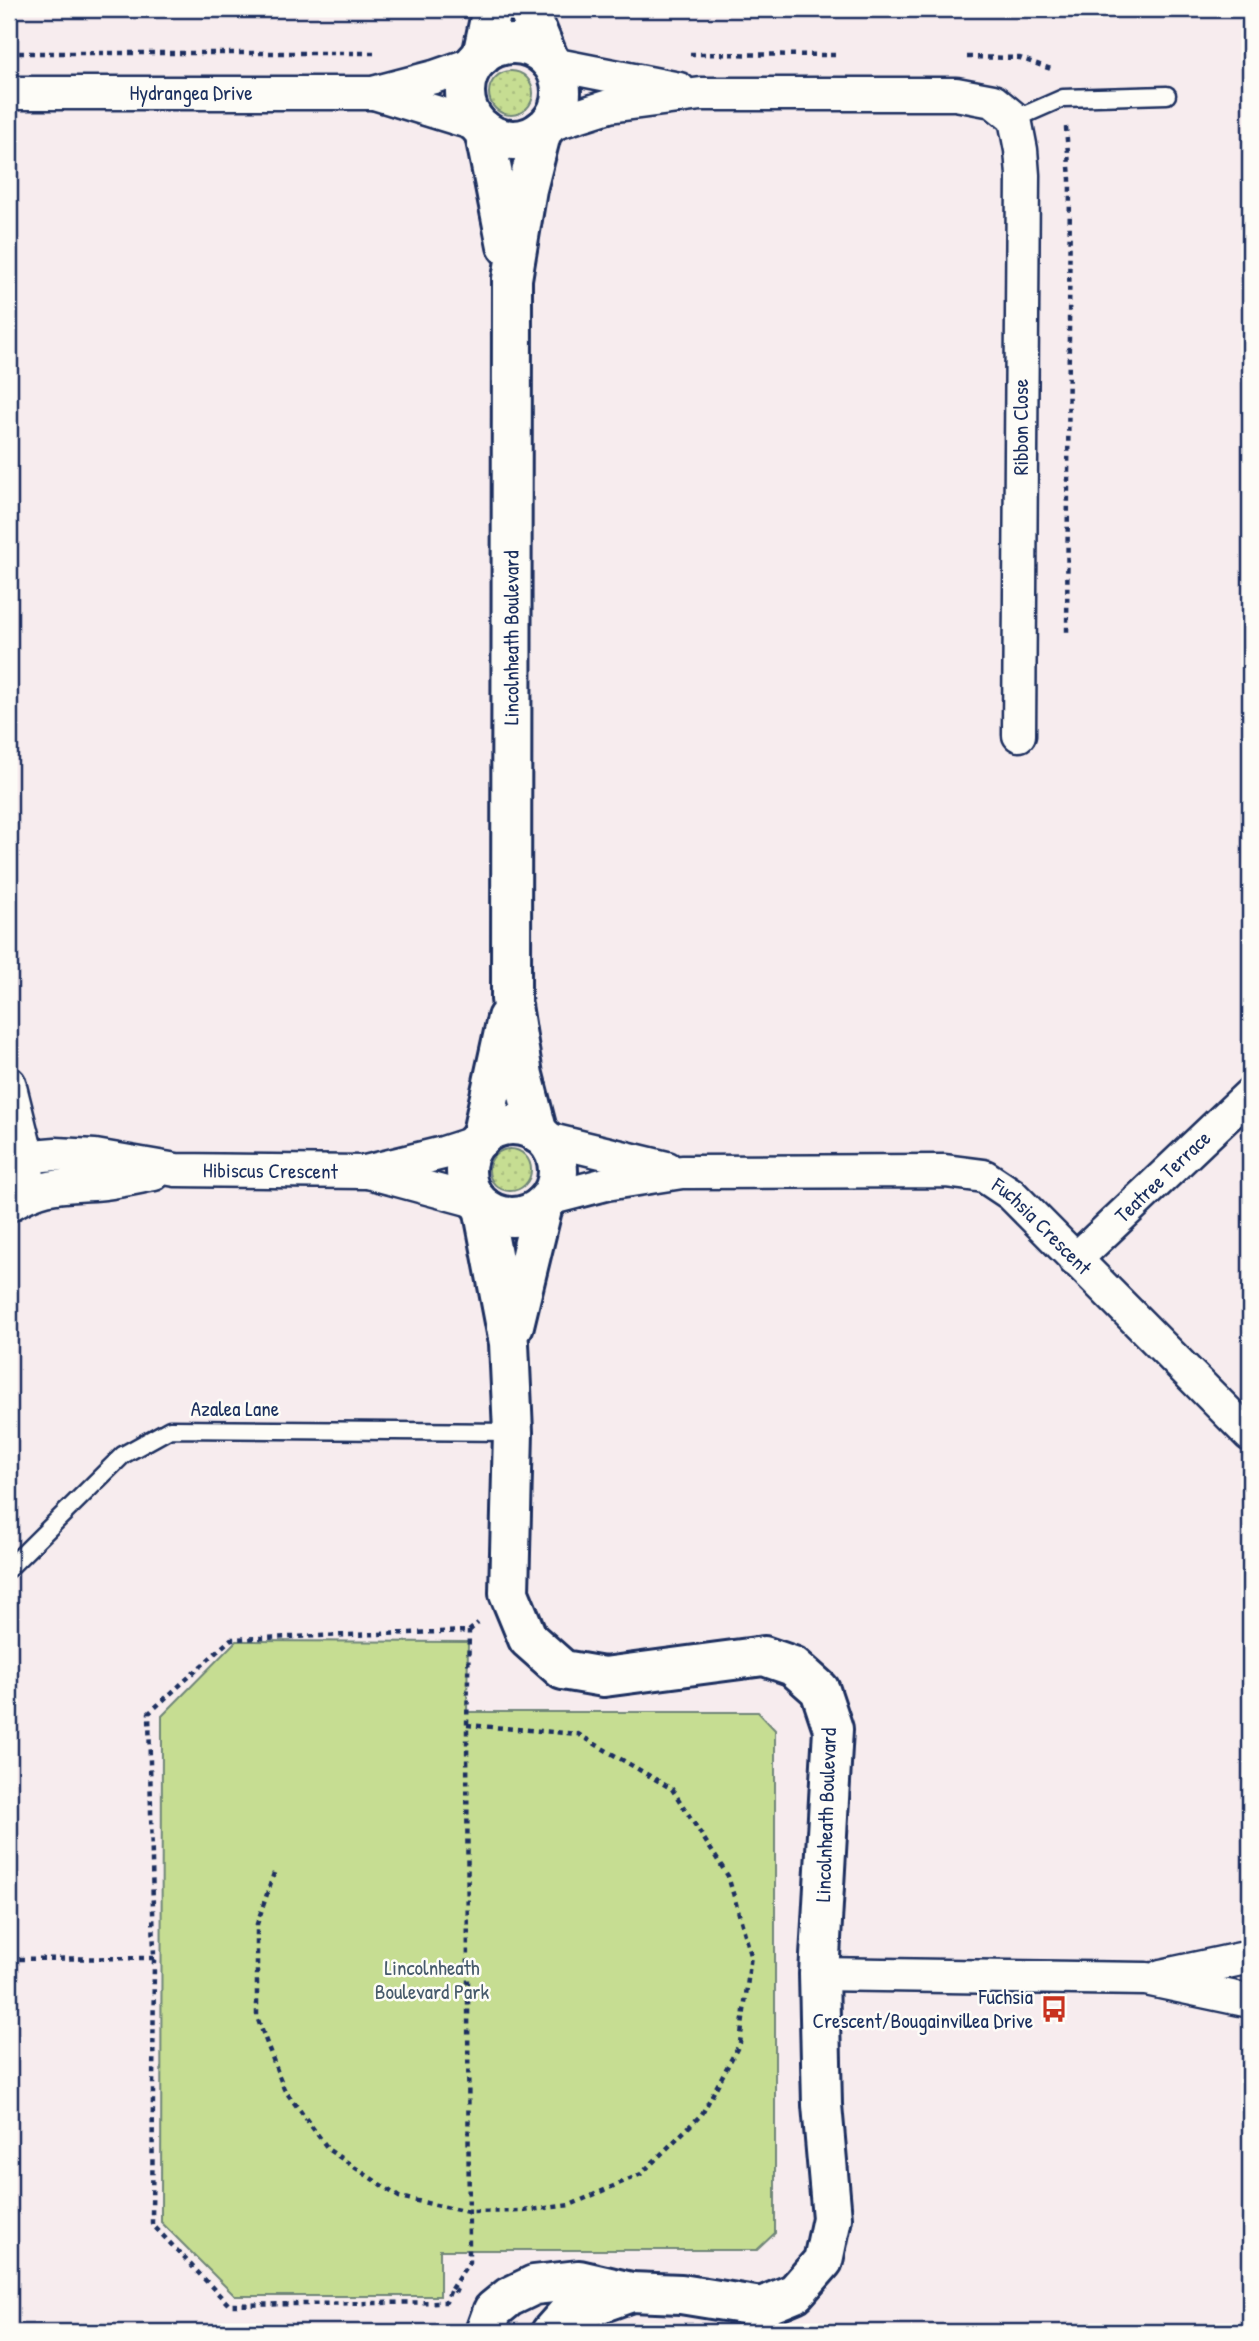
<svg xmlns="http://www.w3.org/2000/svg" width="1259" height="2341" font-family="'Patrick Hand',sans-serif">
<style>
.green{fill:#c6dd92;stroke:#708678;stroke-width:2}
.garden{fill:url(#garden-dots);stroke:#708678;stroke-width:2}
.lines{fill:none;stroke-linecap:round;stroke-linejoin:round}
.lane-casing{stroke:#1b2f5e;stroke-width:21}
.street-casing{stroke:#1b2f5e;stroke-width:37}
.secondary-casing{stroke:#1b2f5e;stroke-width:44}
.path{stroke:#1b2f5e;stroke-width:4.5;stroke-dasharray:5 5;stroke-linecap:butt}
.lane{stroke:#fdfcf7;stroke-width:16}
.street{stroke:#fdfcf7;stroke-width:32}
.secondary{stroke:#fdfcf7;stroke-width:38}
.labels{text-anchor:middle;stroke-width:5;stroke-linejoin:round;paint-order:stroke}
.street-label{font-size:21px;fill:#1b2f5e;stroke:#fdfcf7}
.park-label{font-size:21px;fill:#465a6b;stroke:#fdfcf7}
.poi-label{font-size:21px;fill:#1b2f5e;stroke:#fdfcf7;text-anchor:end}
</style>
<defs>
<pattern id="garden-dots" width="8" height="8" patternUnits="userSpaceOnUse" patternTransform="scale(1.75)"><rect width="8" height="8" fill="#c6dd92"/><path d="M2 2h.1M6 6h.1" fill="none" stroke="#aabe80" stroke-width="1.8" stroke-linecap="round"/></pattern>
</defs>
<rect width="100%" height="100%" fill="#f7ecee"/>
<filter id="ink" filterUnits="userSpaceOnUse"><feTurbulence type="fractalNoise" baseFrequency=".0143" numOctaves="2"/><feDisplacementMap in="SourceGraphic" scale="14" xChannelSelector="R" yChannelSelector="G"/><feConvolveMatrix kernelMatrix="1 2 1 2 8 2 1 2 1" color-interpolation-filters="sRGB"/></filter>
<g filter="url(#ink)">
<path class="green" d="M236,1641L468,1642L467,1712H758L775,1730V2233L757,2250H440V2296H235L161,2222L162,1716Z"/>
<path class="garden" d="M489 93a22 22 0 1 1 44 0a22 22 0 1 1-44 0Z
M489 1170a21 21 0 1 1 42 0a21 21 0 1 1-42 0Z"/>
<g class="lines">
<defs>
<path id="lane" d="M1015,119L1063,98L1167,95
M9,1568L123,1455L170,1429L513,1432"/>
<g id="street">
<path d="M552,64L679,89"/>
<path id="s1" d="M9,93H373L434,77L477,62"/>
<path d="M374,93L478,125"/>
<path d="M549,125L609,106L701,94H956L993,101L1015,119L1021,150L1023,175L1019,735"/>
<path d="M9,1083L24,1143L28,1177"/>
<path d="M543,1138L667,1168"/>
<path id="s2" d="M9,1164L32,1156L56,1154L95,1156L176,1170L365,1172L443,1153L477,1142"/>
<path d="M368,1172L479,1202"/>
<path id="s3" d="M548,1199L606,1184L682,1172L945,1171L984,1176L1011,1194L1250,1435"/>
<path d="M9,1205C46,1182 64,1187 104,1183C121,1181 138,1177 154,1174"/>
<path id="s4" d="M1075,1260L1250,1094"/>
<path d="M819,1974L1146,1979L1250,2001"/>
<path d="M1161,1976L1250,1957"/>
</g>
<g id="secondary">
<path d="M528,9L549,60"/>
<circle cx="513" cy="92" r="48"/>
<path d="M482,56L492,9"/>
<path d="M484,130L507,246"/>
<circle cx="512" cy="1171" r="46"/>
<path id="s5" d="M538,1134L523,1075L511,999L512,279L527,189L542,130"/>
<path d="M481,1138L507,1018"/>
<path d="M483,1207L509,1343L513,1432L509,1593L528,1639L563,1670L604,1677L764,1656L793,1666L820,1690L833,1729L819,1974L822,2105L832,2218L823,2261L795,2293L761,2307L681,2294L631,2292L579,2280L534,2285L509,2297L493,2310L485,2332"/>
<path d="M514,1325L543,1205"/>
<path d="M551,2332L566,2315L631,2292"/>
</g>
</defs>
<use href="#lane" class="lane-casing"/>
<use href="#street" class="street-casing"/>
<use href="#secondary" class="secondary-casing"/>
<path class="path" d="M9,53H375
M690,54L835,55
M967,57L1020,58L1051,69L1052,72
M1066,127L1070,179L1067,636
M274,1873L257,1924V2017L284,2089L329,2150L399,2197L468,2212L523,2211L570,2205L641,2174L702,2114L740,2043L751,1955L728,1876L672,1789L578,1734L467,1725
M9,1959L154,1958
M451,2289L469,2262L467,1725L469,1631
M458,2292L451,2289L446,2302L229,2305L152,2224L154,1958L149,1713L231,1639L469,1631L478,1623"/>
<use href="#lane" class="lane"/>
<use href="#street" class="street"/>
<use href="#secondary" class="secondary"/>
</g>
</g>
<defs>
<symbol id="bus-bare" viewBox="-9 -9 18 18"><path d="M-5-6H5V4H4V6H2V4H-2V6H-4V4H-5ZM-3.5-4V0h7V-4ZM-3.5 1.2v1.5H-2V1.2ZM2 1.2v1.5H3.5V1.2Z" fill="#c8321e" stroke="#fdfcf7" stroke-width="2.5" paint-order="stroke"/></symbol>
</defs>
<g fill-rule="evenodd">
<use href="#bus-bare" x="1035" y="1990" width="38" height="38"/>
</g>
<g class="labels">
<g class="street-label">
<text dy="7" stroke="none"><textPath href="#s1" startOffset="182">Hydrangea Drive</textPath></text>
<text transform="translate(1021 427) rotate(-90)" y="7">Ribbon Close</text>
<text dy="7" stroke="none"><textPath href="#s5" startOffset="499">Lincolnheath Boulevard</textPath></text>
<text dy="7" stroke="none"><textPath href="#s2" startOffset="264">Hibiscus Crescent</textPath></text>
<text dy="7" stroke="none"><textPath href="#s4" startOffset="121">Teatree Terrace</textPath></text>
<text dy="7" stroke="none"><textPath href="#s3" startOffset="516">Fuchsia Crescent</textPath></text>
<text x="235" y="1416">Azalea Lane</text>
<text transform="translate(826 1815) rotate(-88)" y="7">Lincolnheath Boulevard</text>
</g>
<g class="park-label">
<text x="432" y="1975">Lincolnheath<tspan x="432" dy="24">Boulevard Park</tspan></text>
</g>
<g class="poi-label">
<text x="1033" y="2004">Fuchsia<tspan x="1033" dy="24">Crescent/Bougainvillea Drive</tspan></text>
</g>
</g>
<rect width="1259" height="2341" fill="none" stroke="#fdfcf7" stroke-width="35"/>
<rect x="18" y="18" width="1224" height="2306" fill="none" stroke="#1b2f5e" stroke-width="2.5" filter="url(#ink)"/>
</svg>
